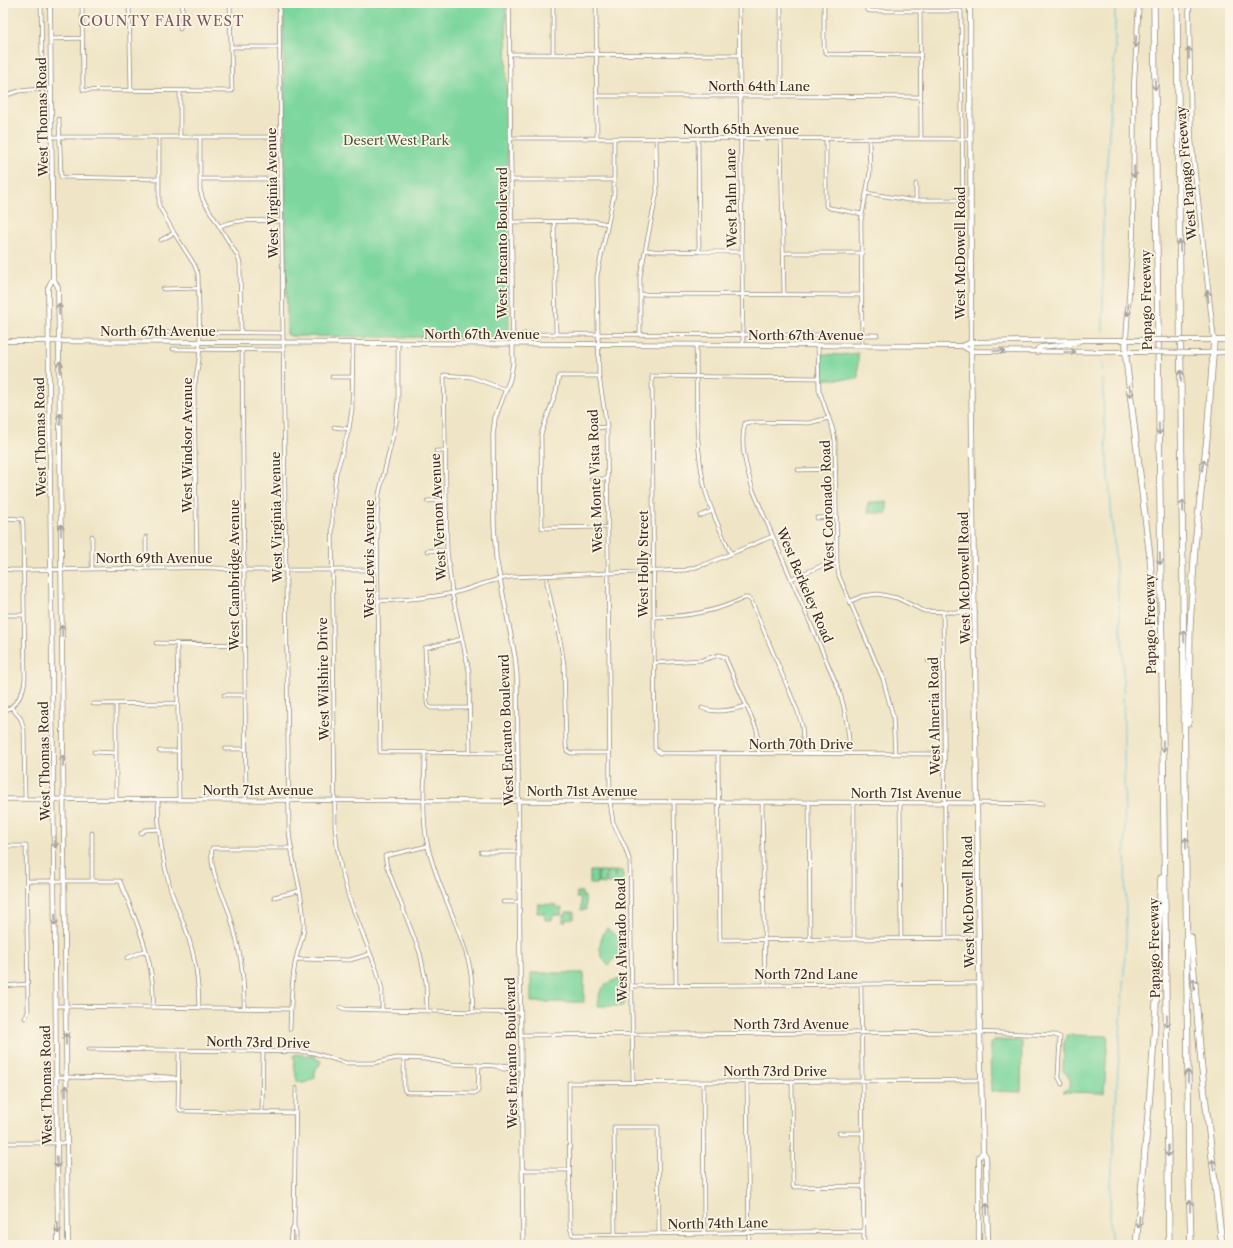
<svg xmlns="http://www.w3.org/2000/svg" width="1233" height="1248" font-family="'Libre Caslon Text',serif">
<style>
.green{fill:#7cd69d;stroke:#5c805e}
.lines{fill:none;stroke-linecap:round;stroke-linejoin:round}
.stream{stroke:#57bcd5;stroke-width:1}
.minor-casing{stroke:#958872;stroke-width:4.5}
.tertiary-casing{stroke:#958872;stroke-width:5}
.secondary-casing{stroke:#958872;stroke-width:5.5}
.primary-casing{stroke:#958872;stroke-width:6}
.motorway-casing{stroke:#958872;stroke-width:7}
.minor{stroke:#fff;stroke-width:3}
.tertiary{stroke:#fff;stroke-width:3.5}
.secondary{stroke:#fff;stroke-width:4}
.primary{stroke:#fff;stroke-width:4.5}
.motorway{stroke:#fff;stroke-width:5.5}
.secondary-bridge-casing{stroke:#958872;stroke-width:5.5;stroke-linecap:butt}
.secondary-bridge{stroke:#fff;stroke-width:4}
.oneway{stroke:#a79f9a}
.labels{text-anchor:middle;stroke-width:3.5;stroke-linejoin:round;paint-order:stroke}
.street-label{font-size:13px;fill:#3b2a1e;stroke:#fcf5e5}
.park-label{font-size:13px;fill:#4b553e;stroke:#fcf5e5}
.neighbourhood-label{font-size:14px;letter-spacing:1px;fill:#7a5761;stroke:#fcf5e5}
</style>
<rect width="100%" height="100%" fill="#fcf5e5"/>
<filter id="ink" filterUnits="userSpaceOnUse"><feTurbulence type="fractalNoise" baseFrequency=".025" numOctaves="2"/><feDisplacementMap in="SourceGraphic" scale="8" xChannelSelector="R" yChannelSelector="G"/><feConvolveMatrix kernelMatrix="1 2 1 2 8 2 1 2 1" color-interpolation-filters="sRGB"/></filter>
<filter id="wash" filterUnits="userSpaceOnUse"><feTurbulence type="fractalNoise" baseFrequency=".012" numOctaves="4" result="noise"/><feDisplacementMap in="SourceGraphic" scale="16" xChannelSelector="R" yChannelSelector="G"/><feGaussianBlur stdDeviation="0.9" result="paint"/><feColorMatrix in="noise" values="0 0 0 0 0 0 0 0 0 0 0 0 0 0 0 0 0 1.4 0 .05"/><feComposite in="paint" operator="in"/></filter>
<g filter="url(#wash)">
<rect width="100%" height="100%" fill="#efe5c6"/>
<path class="green" d="M283,3H506L509,333L506,338L291,336L287,334Z
M858,353V379H821L822,354L840,355Z
M868,502H887V513H868Z
M590,871H597V884H590Z
M598,871H606L605,884L598,883Z
M607,871H614L615,878V871H623V883H607Z
M577,892H582V896H585L586,910H581V898H577Z
M538,904L556,905L557,908H562L561,915H553L552,920H545V913H537Z
M566,912H574V919H566V922H563V915H566Z
M607,928L625,944V948L608,965C597,954 598,940 607,928Z
M531,973H584V1002H531Z
M615,980H624V1003L622,1006H598C599,991 601,986 615,980Z
M1067,1035L1108,1036L1104,1093L1062,1092L1069,1088C1073,1080 1068,1076 1063,1071L1064,1042L1067,1038Z
M994,1040L1022,1041L1021,1092L991,1091L990,1044Z
M295,1054L315,1056V1058L321,1061L319,1066L315,1068V1078C308,1080 304,1086 297,1081L294,1065L295,1061L293,1056H295Z"/>
<g class="lines">
<path class="stream" d="M1103,331V217L1115,49V3
M1102,361L1104,418L1123,657L1126,937L1110,1203V1222L1112,1245"/>
</g>
</g>
<g filter="url(#ink)">
<g class="lines">
<defs>
<path id="minor" d="M41,3L43,126
M82,3L83,90L232,91L230,3
M129,3L131,91
M279,3L289,830C291,862 304,894 304,926C304,937 298,948 296,959C291,982 291,1005 290,1029
M553,3V54
M596,3L597,138
M739,3L743,345
M781,3V96
M824,3V46L825,52L829,54L921,55
M866,3L867,10L871,11H961L963,218
M920,11L921,139
M180,29L183,3
M51,39L83,38
M231,47H280
M510,54L739,55
M180,91V137
M3,96L19,91L51,88
M597,96H781L921,97
M59,119L61,177L158,179
M52,137H281
M159,137V206L174,233L194,264L198,274L200,342L199,360L194,388L197,568
M200,137V190L203,200L237,255L240,263L241,332
M511,138L971,139
M614,138V194L597,276V283L599,376L607,427L610,802L613,822L625,847L630,862L633,1082
M698,138L699,252
M781,139L784,294
M826,139V206L830,208L862,214
M200,179H281
M511,180H614
M916,184V200
M866,193L909,200H971
M512,222L593,221L608,224
M554,222L556,334
M220,226C239,218 262,221 282,221
M161,240L174,233
M646,250L654,251L742,252
M783,253H862
M163,289L199,288
M640,294L862,295
M136,332L283,333
M523,334L877,335
M640,335V276L657,192L656,138
M353,343L352,409L349,429L336,474L332,509L335,826L337,846L341,869L349,898L377,971L382,989V1010
M398,344V401L396,423L379,494L377,517L380,752L518,753
M696,345C697,392 694,442 705,489C711,512 722,533 731,554
M818,345L819,390L833,430L835,440L837,564L839,576L883,679L893,716L895,754
M862,345L861,221L870,172L869,139
M173,349L284,350
M242,350L246,800
M599,376H559L556,392L541,434L542,528L607,527
M332,377H352
M818,378L652,376L655,749L660,753L944,754
M829,418L809,423L750,422L745,423C739,445 747,470 753,490L839,690C846,711 849,731 850,754
M334,427L349,429
M592,428L607,427
M436,451H445
M798,470L836,469
M591,479H607
M427,501L445,500
M700,516L712,511
M3,518L22,519L23,525L25,678C24,694 17,705 3,712
M817,518L837,517
M92,536V568
M146,537V568
M427,551L447,550
M3,569L12,570C65,570 117,568 169,568C188,568 212,566 230,570H377
M547,575V584L561,645L564,665L566,746L567,751L571,753H610
M791,579L821,566L837,564
M378,601C406,600 433,598 461,591C477,586 494,579 511,577L686,570L709,563L773,536
M851,601L862,596L878,594L897,598L924,611L976,613
M943,613L946,939
M3,615H24
M654,617C685,617 716,612 744,598H748L751,600L798,712L802,726L804,753
M462,639L425,648L427,702L428,706L431,708H470
M156,643L244,645
M177,643L179,800
M928,661L942,660
M654,663L702,660L719,655L725,657L757,730L759,754
M224,695H245
M93,704L178,703
M116,704V800
M11,707L21,719L24,730L25,799
M702,708C716,714 733,710 746,706
M225,749H246
M159,751H179
M94,752L116,753
M425,752C425,783 421,817 428,847C437,886 458,921 468,960C473,976 472,995 473,1012
M470,753L469,671L452,593L447,550L444,375L471,377L506,390
M718,754L720,940L979,938
M158,800C158,830 162,859 170,887C175,904 183,919 188,936C196,960 199,983 199,1008
M674,802L676,985
M762,802L765,985
M809,802L810,940
M854,803V939
M900,803L901,939
M978,803L1042,804
M92,833V881
M141,833L145,830L159,829
M3,846H26L28,1012L25,1018
M481,852H519
M27,881H120C136,921 156,963 153,1007
M274,897L299,891
M503,902H520
M127,958L146,950
M296,959L350,960L370,954
M861,984L864,1245
M3,986L28,984
M632,986L980,983
M56,1006L291,1009
M340,1007L345,1009L382,1010L521,1013
M244,1008C245,974 239,945 229,912C222,891 209,871 212,848H290
M427,1011L426,982L420,953L387,867L385,856L428,846
M521,1035L972,1032L1055,1035L1060,1037L1058,1076L1062,1084
M89,1049L307,1052L314,1053L346,1063H374L397,1058L425,1059L452,1064L479,1065L496,1066L503,1069L521,1068
M179,1050L178,1106L180,1110L184,1111L295,1113
M404,1058V1088L405,1091L407,1092L475,1093L478,1091L479,1065
M498,1066L512,1065L520,1067
M56,1077L143,1078C155,1076 167,1076 179,1079
M147,1079L154,1080L177,1079
M747,1081L749,1245
M792,1081L793,1187L863,1186
M703,1082L704,1233
M296,1088L294,1226L296,1233V1245
M262,1112L263,1051
M839,1133H863
M3,1143H67
M522,1170H570
M864,1231L574,1235L572,1234L570,1227L569,1083L981,1080
M615,1235L614,1127H658L659,1234
M290,1245L291,1233L294,1226"/>
<path id="tertiary" d="M509,3L513,363L510,379L495,418L493,435L494,524L496,558L515,657L517,677L523,1245
M3,799L978,803"/>
<path id="secondary" d="M50,3L53,278L58,287L59,348L68,1245
M1189,3L1191,138L1214,340
M53,278L48,288L58,1245
M1126,340L1133,235L1134,83L1139,3
M1200,340H1230
M3,341L962,346L971,342L1086,340H1137
M962,346L971,351L1137,352
M1037,352L1038,348L1041,347L1071,344L1080,341
M1201,353L1230,352"/>
<path id="primary" d="M970,3L971,357L980,1032L983,1152L986,1157L988,1245
M979,1245V1157L983,1152"/>
<path id="motorway" d="M1154,3L1169,1245
M1177,3L1189,1175L1191,1245
M1126,340V359L1150,557L1158,671
M1188,723L1189,704L1190,626L1195,545L1207,438L1214,340
M1191,937L1201,1061L1222,1245
M1136,1245C1144,1164 1152,1084 1156,1003C1159,961 1158,920 1161,878"/>
</defs>
<use href="#minor" class="minor-casing"/>
<use href="#tertiary" class="tertiary-casing"/>
<use href="#secondary" class="secondary-casing"/>
<use href="#primary" class="primary-casing"/>
<use href="#motorway" class="motorway-casing"/>
<use href="#minor" class="minor"/>
<use href="#tertiary" class="tertiary"/>
<use href="#secondary" class="secondary"/>
<use href="#primary" class="primary"/>
<use href="#motorway" class="motorway"/>
<defs>
<path id="secondary-bridge" d="M1137,340H1200
M1137,352L1201,353"/>
</defs>
<use href="#secondary-bridge" class="secondary-bridge-casing"/>
<use href="#secondary-bridge" class="secondary-bridge"/>
</g>
<defs><path id="oneway-shaft" d="M-6 0H5M1.5-3L5.5 0L1.5 3" fill="none" stroke-width="1.6" stroke-linecap="round" stroke-linejoin="round"/></defs>
<g class="oneway">
<use href="#oneway-shaft" transform="translate(1136 42) rotate(94)"/>
<use href="#oneway-shaft" transform="translate(1189 53) rotate(-91)"/>
<use href="#oneway-shaft" transform="translate(1155 84) rotate(89)"/>
<use href="#oneway-shaft" transform="translate(1134 172) rotate(90)"/>
<use href="#oneway-shaft" transform="translate(1180 246) rotate(-91)"/>
<use href="#oneway-shaft" transform="translate(1208 296) rotate(-97)"/>
<use href="#oneway-shaft" transform="translate(59 309) rotate(-91)"/>
<use href="#oneway-shaft" transform="translate(1128 310) rotate(94)"/>
<use href="#oneway-shaft" transform="translate(999 351)"/>
<use href="#oneway-shaft" transform="translate(1070 352)"/>
<use href="#oneway-shaft" transform="translate(60 367) rotate(-90)"/>
<use href="#oneway-shaft" transform="translate(1181 376) rotate(-91)"/>
<use href="#oneway-shaft" transform="translate(1130 391) rotate(83)"/>
<use href="#oneway-shaft" transform="translate(60 419) rotate(-91)"/>
<use href="#oneway-shaft" transform="translate(1159 429) rotate(89)"/>
<use href="#oneway-shaft" transform="translate(1203 465) rotate(-83)"/>
<use href="#oneway-shaft" transform="translate(1183 506) rotate(-91)"/>
<use href="#oneway-shaft" transform="translate(61 530) rotate(-90)"/>
<use href="#oneway-shaft" transform="translate(1160 559) rotate(89)"/>
<use href="#oneway-shaft" transform="translate(62 631) rotate(-91)"/>
<use href="#oneway-shaft" transform="translate(1184 636) rotate(-91)"/>
<use href="#oneway-shaft" transform="translate(1163 746) rotate(89)"/>
<use href="#oneway-shaft" transform="translate(63 761) rotate(-91)"/>
<use href="#oneway-shaft" transform="translate(55 842) rotate(89)"/>
<use href="#oneway-shaft" transform="translate(1186 843) rotate(-91)"/>
<use href="#oneway-shaft" transform="translate(55 920) rotate(90)"/>
<use href="#oneway-shaft" transform="translate(1194 984) rotate(-94)"/>
<use href="#oneway-shaft" transform="translate(1167 1021) rotate(89)"/>
<use href="#oneway-shaft" transform="translate(66 1039) rotate(-91)"/>
<use href="#oneway-shaft" transform="translate(1188 1076) rotate(-90)"/>
<use href="#oneway-shaft" transform="translate(66 1091) rotate(-91)"/>
<use href="#oneway-shaft" transform="translate(1168 1151) rotate(90)"/>
<use href="#oneway-shaft" transform="translate(57 1162) rotate(89)"/>
<use href="#oneway-shaft" transform="translate(1213 1165) rotate(-97)"/>
<use href="#oneway-shaft" transform="translate(1190 1206) rotate(-91)"/>
<use href="#oneway-shaft" transform="translate(987 1209) rotate(-92)"/>
<use href="#oneway-shaft" transform="translate(1139 1222) rotate(95)"/>
<use href="#oneway-shaft" transform="translate(58 1228) rotate(89)"/>
</g>
</g>
<g class="labels">
<g class="street-label">
<text x="759" y="91">North 64th Lane</text>
<text transform="translate(42 117) rotate(-91)" y="5">West Thomas Road</text>
<text x="741" y="134">North 65th Avenue</text>
<text transform="translate(1186 173) rotate(-95)" y="5">West Papago Freeway</text>
<text transform="translate(272 193) rotate(-91)" y="5">West Virginia Avenue</text>
<text transform="translate(731 198) rotate(-91)" y="5">West Palm Lane</text>
<text transform="translate(502 243) rotate(-90)" y="5">West Encanto Boulevard</text>
<text transform="translate(960 253) rotate(-90)" y="5">West McDowell Road</text>
<text transform="translate(1146 300) rotate(-91)" y="5">Papago Freeway</text>
<text x="158" y="336">North 67th Avenue</text>
<text x="482" y="339">North 67th Avenue</text>
<text x="806" y="340">North 67th Avenue</text>
<text transform="translate(40 437) rotate(-91)" y="5">West Thomas Road</text>
<text transform="translate(187 445) rotate(-90)" y="5">West Windsor Avenue</text>
<text transform="translate(595 481) rotate(-92)" y="5">West Monte Vista Road</text>
<text transform="translate(827 506) rotate(-92)" y="5">West Coronado Road</text>
<text transform="translate(276 517) rotate(-91)" y="5">West Virginia Avenue</text>
<text transform="translate(438 517) rotate(-93)" y="5">West Vernon Avenue</text>
<text x="154" y="563">North 69th Avenue</text>
<text transform="translate(369 559) rotate(-90)" y="5">West Lewis Avenue</text>
<text transform="translate(643 564) rotate(-90)" y="5">West Holly Street</text>
<text transform="translate(234 575) rotate(-90)" y="5">West Cambridge Avenue</text>
<text transform="translate(964 578) rotate(-91)" y="5">West McDowell Road</text>
<text transform="translate(805 585) rotate(67)" y="5">West Berkeley Road</text>
<text transform="translate(1150 624) rotate(-91)" y="5">Papago Freeway</text>
<text transform="translate(323 679) rotate(-91)" y="5">West Wilshire Drive</text>
<text transform="translate(934 716) rotate(-91)" y="5">West Almeria Road</text>
<text transform="translate(506 730) rotate(-92)" y="5">West Encanto Boulevard</text>
<text x="801" y="749">North 70th Drive</text>
<text transform="translate(44 761) rotate(-91)" y="5">West Thomas Road</text>
<text x="258" y="795">North 71st Avenue</text>
<text x="582" y="796">North 71st Avenue</text>
<text x="906" y="798">North 71st Avenue</text>
<text transform="translate(968 902) rotate(-91)" y="5">West McDowell Road</text>
<text transform="translate(621 940) rotate(-91)" y="5">West Alvarado Road</text>
<text transform="translate(1154 948) rotate(-91)" y="5">Papago Freeway</text>
<text x="806" y="979">North 72nd Lane</text>
<text x="791" y="1029">North 73rd Avenue</text>
<text transform="translate(258 1042) rotate(1)" y="5">North 73rd Drive</text>
<text transform="translate(511 1053) rotate(-91)" y="5">West Encanto Boulevard</text>
<text x="775" y="1076">North 73rd Drive</text>
<text transform="translate(46 1085) rotate(-91)" y="5">West Thomas Road</text>
<text transform="translate(718 1223) rotate(-1)" y="5">North 74th Lane</text>
</g>
<g class="park-label">
<text x="396" y="145">Desert West Park</text>
</g>
<g class="neighbourhood-label">
<text x="162" y="26">COUNTY FAIR WEST</text>
</g>
</g>
<rect width="1233" height="1248" fill="none" stroke="#fcf5e5" stroke-width="16"/>
</svg>
